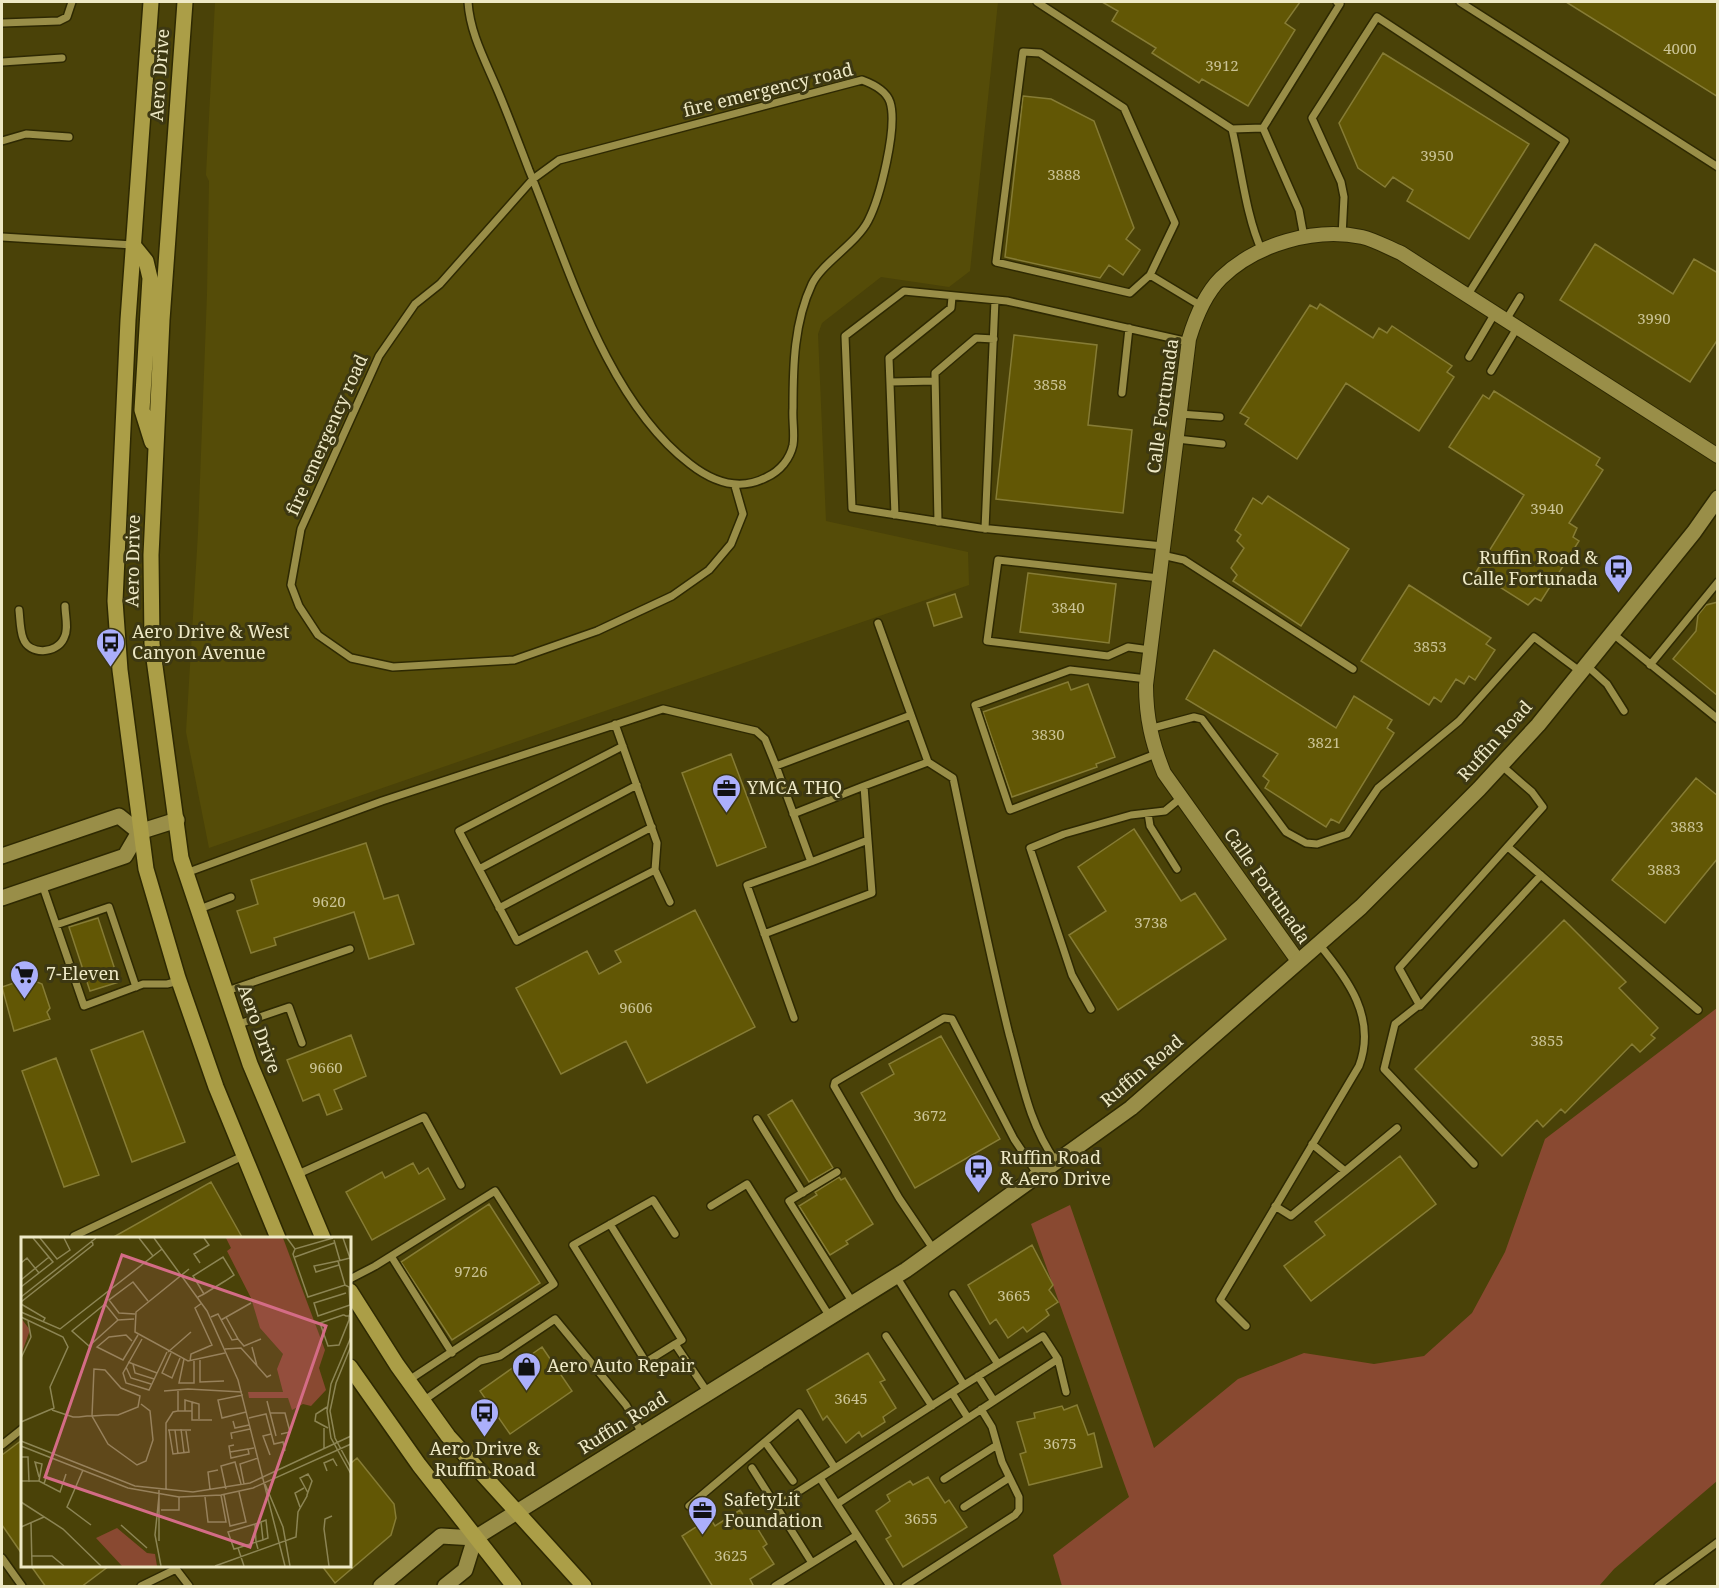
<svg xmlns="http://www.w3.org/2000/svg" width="1719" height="1588" font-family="'Noto Serif',serif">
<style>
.built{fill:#554c08}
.green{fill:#894931}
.building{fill:#625705;stroke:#867c35;stroke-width:1.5}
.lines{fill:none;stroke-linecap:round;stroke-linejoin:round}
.service-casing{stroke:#2e2902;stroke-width:10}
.minor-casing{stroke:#2e2902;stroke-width:16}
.tertiary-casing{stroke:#2e2902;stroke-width:18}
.secondary-casing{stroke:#2e2902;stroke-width:18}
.primary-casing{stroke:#2e2902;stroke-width:18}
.service{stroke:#998e48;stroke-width:7}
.minor{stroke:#998e48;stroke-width:14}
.tertiary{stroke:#998e48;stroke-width:15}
.secondary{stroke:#998e48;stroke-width:15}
.primary{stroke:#ab9e47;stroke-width:15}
.labels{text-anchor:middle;stroke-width:6;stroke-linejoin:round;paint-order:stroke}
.number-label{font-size:15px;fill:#cbc496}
.street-label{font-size:18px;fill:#eee9c6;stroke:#3d3812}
.poi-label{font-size:18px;fill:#eee9c6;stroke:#3d3812;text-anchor:start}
.inset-road{fill:none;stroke:#8c8554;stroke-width:1.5}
.view{fill:#d46c86;fill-opacity:0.15;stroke:#d46c86;stroke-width:3}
.inset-edge{fill:none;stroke:#eee9c6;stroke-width:3}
</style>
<rect width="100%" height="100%" fill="#4a4208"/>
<path class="built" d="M215,2H998L970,271L949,287L881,277L822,323L818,334L826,521L968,552L969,585L209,848L186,732L198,533L207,294L209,181L206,175Z"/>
<path class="green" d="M1717,1008V1481L1614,1569L1599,1586H1062L1053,1555L1129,1497L1031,1224L1070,1205L1154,1448L1238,1379L1304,1353L1374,1364L1424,1356L1472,1313L1505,1252L1545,1139Z"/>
<path class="building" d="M1102,2H1300L1285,23L1295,30L1248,106L1202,79L1199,83L1152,53L1156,48L1112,21L1118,11Z
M1566,2H1718V97Z
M1383,53L1529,144L1469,239L1407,201L1413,190L1393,177L1385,187L1358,168L1339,123Z
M1023,96L1051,99L1094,121L1134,228L1126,239L1140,250L1123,275L1109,265L1100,278L1005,257Z
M1595,244L1673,294L1694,259L1718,273V339L1690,382L1560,300Z
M1320,304L1373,338L1379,328L1387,333L1392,326L1452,366L1447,372L1454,377L1419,431L1346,383L1297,459L1245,424L1249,418L1240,413L1310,305L1317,309Z
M1014,335L1097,345L1088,425L1132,430L1123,513L996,499Z
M1494,391L1600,458L1596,465L1603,470L1569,523L1577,528L1573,537L1579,541L1541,601L1535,598L1528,605L1476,572L1524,495L1449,447L1483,395L1489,399Z
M1268,496L1349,549L1301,626L1233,581L1237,575L1231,568L1244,548L1237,541L1241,535L1235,530L1253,498L1262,504Z
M1028,573L1116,584L1109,643L1020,632Z
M1409,585L1491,638L1486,644L1495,650L1475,680L1469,676L1464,684L1456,679L1441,702L1434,697L1429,705L1361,661Z
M955,594L962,617L934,626L927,603Z
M1718,602V696L1673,659L1696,631L1698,615L1706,605Z
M1214,650L1336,728L1354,696L1392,720L1387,728L1394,733L1339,823L1331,819L1326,827L1265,788L1269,781L1263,776L1278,754L1186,699Z
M1068,682L1071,690L1088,684L1115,757L1096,764L1097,767L1012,797L983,712Z
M731,754L766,847L717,866L682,773Z
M1696,778L1718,796V858L1665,923L1612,880Z
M1134,829L1181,901L1195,893L1226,939L1118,1010L1069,935L1106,911L1078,867Z
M366,843L384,899L398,895L414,944L369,959L354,912L274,938L276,945L251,953L237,911L258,904L251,880Z
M695,910L755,1027L647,1083L626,1041L561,1074L516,988L587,951L599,974L621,962L615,951Z
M98,918L119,982L90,991L69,927Z
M1564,920L1626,982L1619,988L1658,1028L1651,1035L1655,1038L1640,1052L1632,1044L1565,1113L1561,1109L1543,1127L1537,1120L1502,1156L1415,1069Z
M35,976L37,982L42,984L50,1008L47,1012L50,1019L14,1031L2,987Z
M143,1031L185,1142L132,1162L91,1050Z
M351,1035L366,1076L334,1090L342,1109L327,1115L319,1094L303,1101L287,1060Z
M941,1036L1000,1139L915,1188L861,1093L894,1074L889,1064Z
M56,1058L99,1175L64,1187L22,1071Z
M792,1100L833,1168L809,1182L768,1115Z
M1400,1156L1436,1204L1311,1301L1284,1266L1325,1235L1315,1222Z
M413,1163L419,1174L428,1168L445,1199L372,1240L346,1192L382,1172L385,1178Z
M839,1177L841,1180L845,1178L873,1224L846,1241L848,1244L830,1255L799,1206L817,1195L815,1192Z
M211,1182L243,1239H110Z
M489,1204L540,1283L452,1340L401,1262Z
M1032,1245L1053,1285L1049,1290L1058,1302L1046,1310L1049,1315L1027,1332L1023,1327L1008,1338L996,1319L990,1324L968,1285Z
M542,1347L572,1391L510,1434L480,1391Z
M868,1353L885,1380L880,1382L896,1408L883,1417L885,1422L862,1437L859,1432L846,1443L827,1416L823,1420L807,1390Z
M1077,1405L1088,1435L1094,1433L1102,1467L1029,1485L1020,1454L1026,1452L1017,1422L1035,1418L1034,1413L1062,1406L1064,1410Z
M22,1440V1554L2,1525V1455Z
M357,1458L394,1504L396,1518L391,1535L335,1583L322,1566H350V1464Z
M928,1477L945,1503L949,1500L967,1527L903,1567L886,1539L891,1536L876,1511L890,1501L887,1495L910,1481L913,1485Z
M740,1510L749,1524L753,1521L767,1544L763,1547L774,1564L750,1579L754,1587H713L682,1536L710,1518L715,1526Z
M31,1566H109L81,1587H46Z"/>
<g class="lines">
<defs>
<path id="service" d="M468,2C470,34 486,62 498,91C509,117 519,144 529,170C568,265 606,400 690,464C713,482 739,492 767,477C780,471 790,459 793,445C795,434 792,420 793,408C793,366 794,322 812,284C822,263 856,244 868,221C880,198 898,127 890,102C886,90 873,84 862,80L559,160L533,179L440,284L415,304L379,356L301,529L291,585L299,606L318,635L351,658L393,667L514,660L597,631L672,596L709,570L731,544L743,514L735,486
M1037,2L1232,129L1263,128
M1460,2L1718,167
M2,23L59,21L67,17L72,2
M2,62L62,58
M1263,128L1340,4L1337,2
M1263,128L1299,210L1304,237
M1232,129C1241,167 1246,217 1262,251
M2,141L26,134L69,137
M1342,236L1344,197L1341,182L1312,118L1377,17L1565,141L1467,296
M2,237L133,245
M1150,275L1175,223L1124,108L1040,53L1023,52L996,262L1130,293L1150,275L1203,307
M1506,320L1520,297
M1469,357L1495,313
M1491,371L1517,328
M890,382L935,381
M1122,393L1129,328
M1180,414L1220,417
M1177,439L1222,444
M895,515L889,358L951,308L952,297
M938,522L935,373L976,338L994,339
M985,529L995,300
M1163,546L980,528L852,508L845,336L904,291L1007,301L1189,342
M1162,555L1184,560L1353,669
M19,610C20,619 20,630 23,638C29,656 57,654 64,638C69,629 65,616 65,606
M878,623L928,762L953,778C971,863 988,949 1009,1034C1022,1080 1028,1122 1056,1162
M1612,633L1718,719
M1150,650L1128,647L1108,656L987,641L998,560L1159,578
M1586,665L1607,684L1624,711
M1650,665L1718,582
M1147,679L1070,670L975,705L1010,810L1156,754
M615,724L657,843L655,870L670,902
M1149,729L1194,717L1202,719L1286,832L1306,843L1317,844L1347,834L1378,788L1459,721L1534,637L1581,672
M623,746L459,831L517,941L655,870
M1501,765L1532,792L1543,807L1399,968L1420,1006L1541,875
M776,766L811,862L868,840L864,786L793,814
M864,786L928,762
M1148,813L1150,826L1177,869
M1508,847L1698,1010
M479,869L637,785
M186,873L382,801L663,709L756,731L765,739L776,766L911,715
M42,884L84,1006L143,984H167L179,981
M499,908L652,827
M197,910L231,897
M56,925L109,907L136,987
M764,934L872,893L868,840
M227,991L350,949
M1419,1005L1395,1024L1384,1069L1474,1164
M1091,1009L1072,975L1030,848L1064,834L1131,815L1165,811L1182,797
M794,1018L747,885L811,862
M236,1025L289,1007L302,1043
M757,1119L803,1193
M1312,1144L1345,1171
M837,1172L789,1201L853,1303
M296,1175L424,1117L461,1185
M711,1206L747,1184L830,1317
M1275,1206L1291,1216L1397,1128
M610,1224L682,1340L675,1344
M675,1234L653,1200L573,1245L646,1362L675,1344L708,1393
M75,1238L74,1236L243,1156
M934,1250L899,1198L834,1086L835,1082L944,1018L952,1019L1014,1139L1038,1175
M391,1256L452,1353
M350,1279L375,1266L495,1191L554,1284L409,1380
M953,1294L998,1364
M1246,1326L1220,1300L1359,1066C1377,1018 1348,979 1318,943
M886,1336L932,1406
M978,1376L994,1401
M964,1385L1043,1336L1058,1359L1066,1392
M952,1393L968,1418
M423,1401L480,1361L500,1356L555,1319L626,1405L642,1433
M765,1442L793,1481
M2,1445L22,1429
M752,1468L776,1506
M944,1479L997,1445
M837,1504L1058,1359
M689,1506L799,1413L835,1468
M964,1507L1009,1478
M857,1535L890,1586
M2,1558L22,1586
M812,1563L857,1535L820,1478
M176,1569L189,1586
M141,1586L176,1569L174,1566
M775,1586L812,1563L776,1506L964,1385L896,1276
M905,1586L1015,1515L1019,1510V1497L1002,1462L992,1427L981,1409
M1658,1586L1718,1542"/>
<path id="minor" d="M1298,961L1164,773C1152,743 1146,718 1146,685L1189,339C1195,319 1206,293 1221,278C1256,244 1315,227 1362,237C1375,240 1389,248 1401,253L1718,456"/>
<path id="tertiary" d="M2,856L119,816L139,832
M2,898L125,856L139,832L177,820"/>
<path id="secondary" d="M475,1538L906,1270L1131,1108L1361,907L1479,789L1538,725L1694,532L1718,498
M381,1586L441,1536L475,1538
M445,1586L465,1570L475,1538"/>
<path id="primary" d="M151,2L128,320L115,601L120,670L146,869L178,978L216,1087L278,1238
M185,2L162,320L151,555L152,644L181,858L250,1064L323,1238
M133,245L146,261L150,278L142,410L152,442
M350,1291L397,1365L448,1436L584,1586
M350,1367L419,1465L514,1586"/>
</defs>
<use href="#service" class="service-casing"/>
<use href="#minor" class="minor-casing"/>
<use href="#tertiary" class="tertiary-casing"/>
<use href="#secondary" class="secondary-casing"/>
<use href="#primary" class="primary-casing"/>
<use href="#service" class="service"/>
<use href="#minor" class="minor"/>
<use href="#tertiary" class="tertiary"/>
<use href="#secondary" class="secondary"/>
<use href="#primary" class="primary"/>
</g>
<defs>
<symbol id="bus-pin" viewBox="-11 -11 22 30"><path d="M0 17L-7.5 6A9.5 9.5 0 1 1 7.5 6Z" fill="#abaffb" stroke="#3d3812"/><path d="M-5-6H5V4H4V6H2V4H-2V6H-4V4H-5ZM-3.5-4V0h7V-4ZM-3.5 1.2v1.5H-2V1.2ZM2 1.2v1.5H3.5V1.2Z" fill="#111"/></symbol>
<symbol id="office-pin" viewBox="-11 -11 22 30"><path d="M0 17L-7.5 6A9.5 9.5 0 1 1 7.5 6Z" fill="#abaffb" stroke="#3d3812"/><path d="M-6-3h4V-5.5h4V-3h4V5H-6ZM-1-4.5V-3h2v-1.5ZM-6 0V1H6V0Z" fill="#111"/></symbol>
<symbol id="supermarket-pin" viewBox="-11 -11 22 30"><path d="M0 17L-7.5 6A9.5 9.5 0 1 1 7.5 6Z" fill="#abaffb" stroke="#3d3812"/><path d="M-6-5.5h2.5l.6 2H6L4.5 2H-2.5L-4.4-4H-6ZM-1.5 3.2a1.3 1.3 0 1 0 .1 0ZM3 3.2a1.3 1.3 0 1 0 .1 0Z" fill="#111"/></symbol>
<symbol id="shop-pin" viewBox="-11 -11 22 30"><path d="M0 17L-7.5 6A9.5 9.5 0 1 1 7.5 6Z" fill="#abaffb" stroke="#3d3812"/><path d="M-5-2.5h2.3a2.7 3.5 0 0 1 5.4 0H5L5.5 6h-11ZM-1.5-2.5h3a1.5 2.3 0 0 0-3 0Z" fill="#111"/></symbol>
</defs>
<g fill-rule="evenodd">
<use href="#bus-pin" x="1602" y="552" width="33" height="45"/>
<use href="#bus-pin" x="94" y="626" width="33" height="45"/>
<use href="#office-pin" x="710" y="772" width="33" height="45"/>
<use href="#supermarket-pin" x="8" y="958" width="33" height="45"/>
<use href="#bus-pin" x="962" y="1152" width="33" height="45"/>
<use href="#shop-pin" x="510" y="1350" width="33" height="45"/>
<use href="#bus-pin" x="468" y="1396" width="33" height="45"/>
<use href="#office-pin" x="686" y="1494" width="33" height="45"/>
</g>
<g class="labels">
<g class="number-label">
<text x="1680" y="54">4000</text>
<text x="1222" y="71">3912</text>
<text x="1437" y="161">3950</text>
<text x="1064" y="180">3888</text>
<text x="1654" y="324">3990</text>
<text x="1050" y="390">3858</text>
<text x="1547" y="514">3940</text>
<text x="1068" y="613">3840</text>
<text x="1430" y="652">3853</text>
<text x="1048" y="740">3830</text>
<text x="1324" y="748">3821</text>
<text x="1687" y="832">3883</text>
<text x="1664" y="875">3883</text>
<text x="329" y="907">9620</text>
<text x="1151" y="928">3738</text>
<text x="636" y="1013">9606</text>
<text x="1547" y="1046">3855</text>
<text x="326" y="1073">9660</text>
<text x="930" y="1121">3672</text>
<text x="471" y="1277">9726</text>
<text x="1014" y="1301">3665</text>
<text x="851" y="1404">3645</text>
<text x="1060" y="1449">3675</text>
<text x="921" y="1524">3655</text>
<text x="731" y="1561">3625</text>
</g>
<g class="street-label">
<text transform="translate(160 75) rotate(-86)" y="6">Aero Drive</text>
<text transform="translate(768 90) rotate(-14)" y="6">fire emergency road</text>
<text transform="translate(1163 406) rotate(-82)" y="6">Calle Fortunada</text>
<text transform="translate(327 435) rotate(-66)" y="6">fire emergency road</text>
<text transform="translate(133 561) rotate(-89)" y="6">Aero Drive</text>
<text transform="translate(1495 741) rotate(-48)" y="6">Ruffin Road</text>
<text transform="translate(1267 886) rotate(55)" y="6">Calle Fortunada</text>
<text transform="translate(259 1029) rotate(70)" y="6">Aero Drive</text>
<text transform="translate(1142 1071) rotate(-40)" y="6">Ruffin Road</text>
<text transform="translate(623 1423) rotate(-32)" y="6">Ruffin Road</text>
</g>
<g class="poi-label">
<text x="1598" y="564" text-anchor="end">Ruffin Road &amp;<tspan x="1598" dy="21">Calle Fortunada</tspan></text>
<text x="132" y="638">Aero Drive &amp; West<tspan x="132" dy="21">Canyon Avenue</tspan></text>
<text x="747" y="794">YMCA THQ</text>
<text x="46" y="980">7-Eleven</text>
<text x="1000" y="1164">Ruffin Road<tspan x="1000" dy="21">&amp; Aero Drive</tspan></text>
<text x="547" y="1372">Aero Auto Repair</text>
<text x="485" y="1455" text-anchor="middle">Aero Drive &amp;<tspan x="485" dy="21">Ruffin Road</tspan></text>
<text x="724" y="1506">SafetyLit<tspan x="724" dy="21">Foundation</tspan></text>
</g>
</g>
<g transform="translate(21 1237)">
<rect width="330" height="330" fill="#4a4208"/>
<path d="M205,1H262L304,113L298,131L305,153L290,169L282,167L271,173L267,161H228L227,155H262L256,132L262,117L239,91L230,61L206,14L210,11ZM0,81L9,93L0,118ZM96,291L126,316L134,317L136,329H101L75,301Z" fill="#894931"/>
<path class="inset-road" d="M19,1L36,22L49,13L43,1M118,1L132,19M133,1L186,74L217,143L264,329M266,1L274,12L312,1M322,1L330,24M313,3L319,24M274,12L272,17L287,60L324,48L328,50L329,68L297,79L293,66L325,56M274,20L313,6M317,24L293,29L295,35L318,28M0,26L6,21L18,36M179,26L173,17L188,8L183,1M168,32L115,75L114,95L167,124L204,116M0,43L28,20M324,48L317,24L329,21M0,50L32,25L12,1M0,60L75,1M177,60L183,57L204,44L213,38L202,20L172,39L183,57M0,65L72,8L71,3M0,67L24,81L22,85M329,73V76L328,79V83L318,108L307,109L299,86L322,78H323L325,79H329L330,80M0,75L39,92L141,12M114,77L98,76L88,63L112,45L127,64M0,80L42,100L47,110L29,150L33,171L0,185M190,80L197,77L211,103L217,102L205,80M97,83L68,109L51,94L84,67L97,83L113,82M200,83L230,66M330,100L310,147L306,174L310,201L330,237M121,102L102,136L105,146L128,153L146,115M217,102L223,109L240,102M111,104L105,98L88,100L76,110L102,123L117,98M330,109L315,146L309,174L314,201L330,231M231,110L236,129M204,112L220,111L246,140L250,138M147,115L170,95M150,116L141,136L151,141L159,121M0,121L10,100L7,84M163,122L158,146H173V124M179,123V145L203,144M169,124L170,117L191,108L174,71L181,66M107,125L136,136M112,127L114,136L133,142M105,130L110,141L130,147M143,154L167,152L221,155M222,158L197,163L201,181L225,175M246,164L255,199M171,165L178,167V182M306,170L295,177L294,184L307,191M31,173L52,180H58L66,179H71L86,178H97L117,170L119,159L100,151L84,133L73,132L71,179L87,207L116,228L125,224L132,203L129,174L120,167M157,174H171V165L164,163V174M171,174V183H191M249,176H264L269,195L260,197M228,181L245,177L253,207L262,205L264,214M212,184L214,191L228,188M303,191V211M160,192L163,216M147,193H170M148,193L152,217L168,215L165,194M154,193L157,217M211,202L210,196L229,192M0,204L114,249L172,255L229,246L330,199M213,208L208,209L210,221L228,217L227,212L233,211M0,209L107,251L158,260L200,258L232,251L330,207M209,215L227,212M249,218L242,199L250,197M1,220H7L8,245M62,233L46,270L70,288M306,234L303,226L312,222L316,229M18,240L14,225L21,227L18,244M0,244H18L39,255L45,237M23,247L28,230L24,244M223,247L219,227L237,221M244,247L262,290L269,329M189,252L187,235L197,233M205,252L200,229L214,225L220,247M138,253V304M145,253V186L152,175L157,174V154M203,258L209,289L225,285L218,255M138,259L134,298L140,329M184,260L187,285H205L200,258M0,265L42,292L80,329M279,270L274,256L283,251M140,273H158V260M10,286L11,329M234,287L240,285L245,283L247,301L242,303L240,285M100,288L126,311M0,290L23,280M217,311L213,312L207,295L234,287L235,305L242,303M11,319H31L43,329M194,329L275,300L277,275L286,259V258L291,244L287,237L279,241L287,256M223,329L217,311L235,305L237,312M308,329L303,292L304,282L311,279"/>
<path class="view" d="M101,18L305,89L229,310L24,240Z"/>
<rect width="330" height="330" class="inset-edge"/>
</g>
<rect width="1719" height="1588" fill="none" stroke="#eee9c6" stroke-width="6"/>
</svg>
